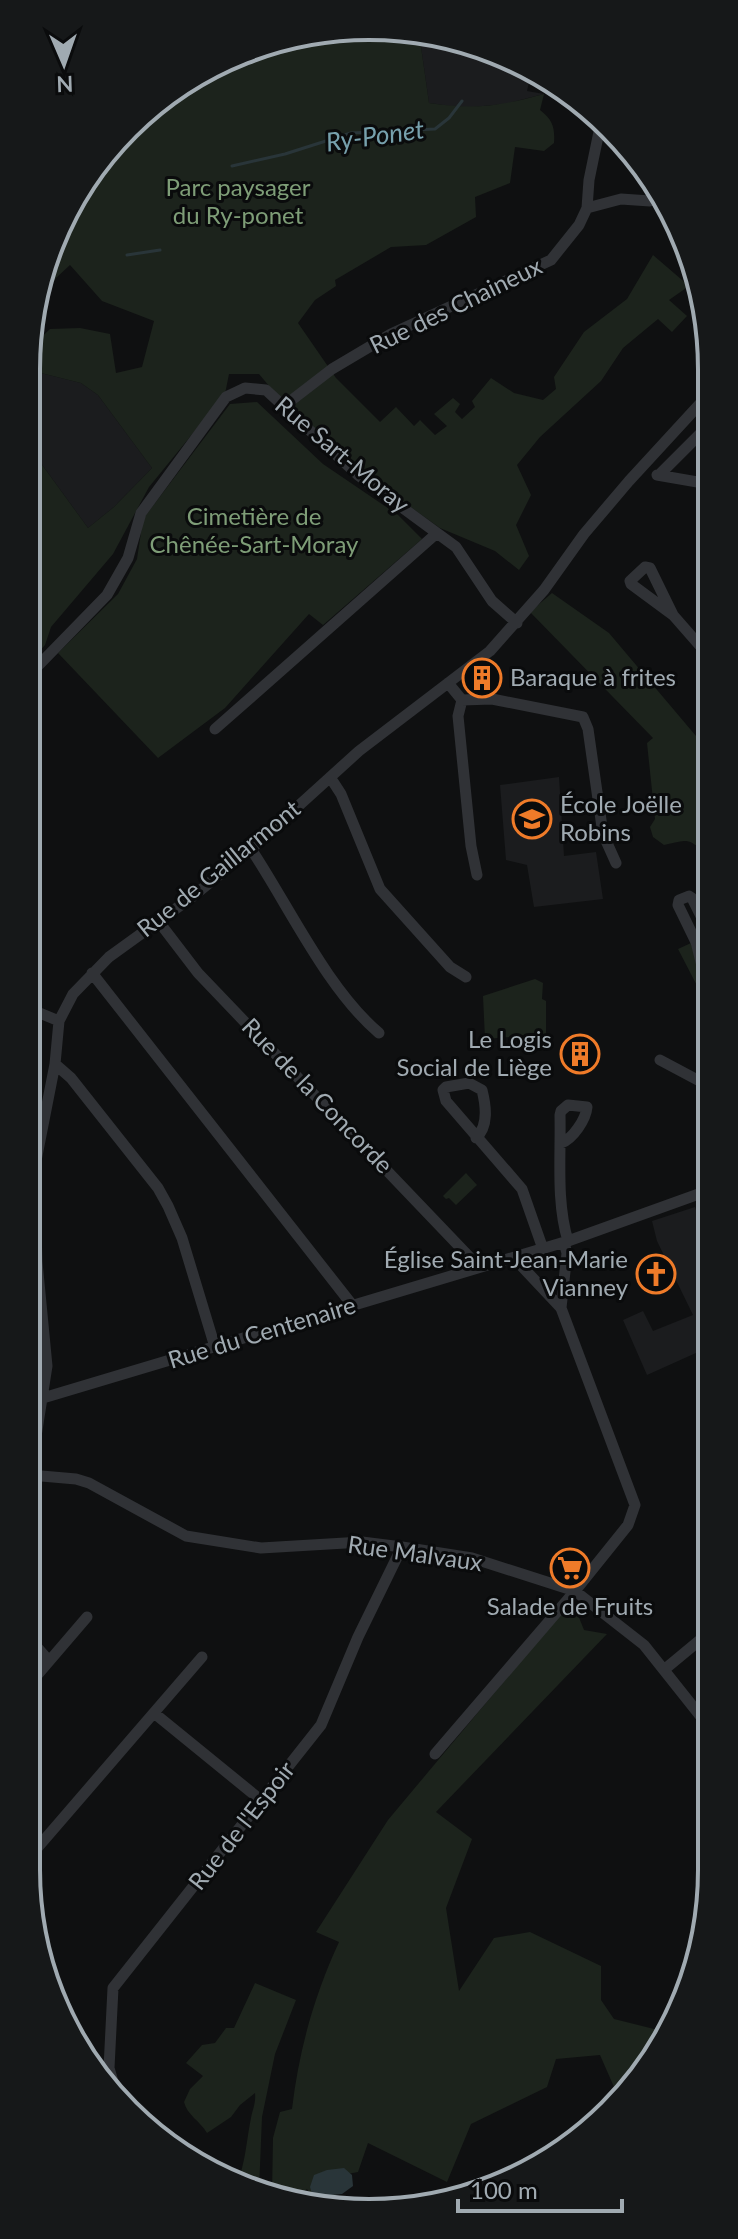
<svg xmlns="http://www.w3.org/2000/svg" width="738" height="2239" font-family="Lato,sans-serif">
<style>
.built{fill:#1b1c1e}
.green{fill:#1c231c}
.water{fill:#293539}
.lines{fill:none;stroke-linecap:round;stroke-linejoin:round}
.stream{stroke:#293539;stroke-width:3}
.street{stroke:#303236;stroke-width:11}
.labels{text-anchor:middle;stroke-width:6;stroke-linejoin:round;paint-order:stroke}
.park-label{font-size:24px;fill:#7e9d77;stroke:#0a0b0c}
.street-label{font-size:24px;fill:#a0aab1;stroke:#0a0b0c}
.poi-label{font-size:24px;fill:#a0aab1;stroke:#0a0b0c;text-anchor:start}
.water-label{font-size:26px;font-style:italic;fill:#77a1ad;stroke:#0a0b0c}
.rim{fill:none;stroke:#a0aab1;stroke-width:4}
</style>
<rect width="100%" height="100%" fill="#0f1011"/>
<path class="built" d="M419,33H436L532,69L527,91L544,94L505,104L463,108L429,103Z
M41,373L81,383L98,395L152,468L114,507L88,528L32,451V379Z
M559,777L564,856L596,852L603,899L534,907L527,865L506,860L500,785Z
M695,1207L707,1239V1348L647,1375L623,1320L643,1311L653,1331L693,1315L657,1241L652,1221Z"/>
<path class="green" d="M303,33H419L429,103C474,110 500,106 544,94L540,110C553,120 555,128 554,143L544,151L515,147L510,183L475,197L476,217L426,245L391,247L335,280L336,286L315,300L298,323L336,378L380,422L396,407L414,426L420,420L435,435L447,426L434,414L453,398L460,404L455,412L462,419L475,407L472,401L491,378L514,393L543,400L556,389L554,377L584,332L627,299L653,255L689,286L669,300L687,316L672,332L658,319L623,348L601,381L540,437L517,465L531,495L516,525L529,556L519,570L495,551L440,528L360,471L280,399L259,374H229L225,394L149,487L113,554L51,627L45,645L31,661L32,451L88,528L114,507L152,468L98,395L81,383L41,373L32,358L33,345L50,329L80,328L110,334L116,373L142,367L154,321L102,301L70,265L56,278L46,294L35,297L84,178L179,84Z
M257,402L323,464L398,515L422,539L323,625L309,614L225,708L158,758L58,653L118,594L137,559L143,519L230,404Z
M552,593L609,633L696,736L708,760V852C684,840 695,838 664,845L653,837L650,827L655,819L647,743L653,738L530,612Z
M691,943L707,1000V1005L678,949Z
M535,979L543,983L542,999L546,1001V1034L485,1039L483,996Z
M466,1173L477,1185L456,1205L449,1198L446,1199L443,1196Z
M572,1600L584,1630L607,1634L436,1812L472,1839L446,1908L459,1991L494,1938L530,1932L601,1966V2000L614,2019L666,2032L656,2056L614,2087L600,2055L556,2059L547,2087L471,2124L447,2182L368,2143L358,2172L342,2175L337,2182L335,2203C319,2208 316,2203 307,2189L292,2200L272,2194L273,2138L280,2112L292,2109C299,2050 314,1996 339,1942L316,1932L388,1820Z
M255,1983L296,2000L275,2054L262,2117L259,2190L229,2181L240,2175C246,2156 247,2137 251,2118C253,2108 256,2103 255,2093L240,2105L231,2117L207,2133C200,2121 187,2115 184,2102L190,2089L203,2076L186,2063L202,2045L215,2043L226,2028H234Z"/>
<path class="water" d="M344,2168L352,2175L353,2186L342,2194L313,2197L310,2187L314,2175L327,2170Z"/>
<g class="lines">
<path class="stream" d="M232,166L285,154L351,133L435,129L449,118L462,101
M127,255L160,250"/>
<path class="street" d="M587,208L621,199L650,201L660,192
M284,406L332,369L391,334L551,260L579,225L587,208L589,180L601,122
M657,475L709,484
M659,475L709,425
M673,615L650,568L645,567L630,581L631,584L673,615L708,655
M31,673L107,595L128,558L141,513L226,397L245,388L266,390L358,475L456,547L492,601L517,623
M448,683L462,700L492,699L583,717L588,729L603,834L616,863
M462,700L458,716L471,846L477,875
M215,729L437,533
M330,777L341,794L380,889L450,967L466,977
M251,849C289,906 327,989 379,1033
M159,922L198,973L479,1267
M696,942L706,932V926L692,898L689,896L679,900L678,905L696,942L707,986
M92,973L353,1306
M30,1009L59,1021
M660,1060L707,1085
M55,1064L71,1078L158,1188L168,1206L182,1238L215,1347
M476,1138C489,1126 486,1106 482,1090L469,1083L446,1087L443,1090L446,1101L522,1189L543,1249
M561,1143C573,1139 586,1119 587,1107L568,1105L561,1111L560,1115C561,1157 556,1201 568,1241
M561,1308L567,1253L564,1243
M43,1398L568,1241L707,1191
M30,1475L76,1479L89,1483L186,1536L261,1548L362,1542L402,1547L472,1558L575,1591L644,1645L706,1723
M28,1478L30,1475L47,1366L37,1262L34,1171L55,1064L59,1021L73,994L109,957L192,897L251,849L359,751L490,651L544,590L584,534L629,481L709,394
M27,1636L49,1661
M665,1669L706,1635
M27,1687L87,1617
M154,1713L262,1801
M435,1754L575,1591L628,1525L635,1505L561,1308L514,1258
M26,1861L202,1657
M119,2102L109,2068L113,1988L321,1725L358,1637L402,1547"/>
</g>
<defs>
<symbol id="building-ring" viewBox="-11 -11 22 22"><circle r="9.5" fill="#0a0b0c" stroke="#ef7b29" stroke-width="1.5"/><path d="M-4-6H4V6H1V3H-1V6H-4ZM-2.5-4.3h1.7v1.8h-1.7ZM.8-4.3h1.7v1.8H.8ZM-2.5-1h1.7V.8h-1.7ZM.8-1h1.7V.8H.8Z" fill="#ef7b29"/></symbol>
<symbol id="school-ring" viewBox="-11 -11 22 22"><circle r="9.5" fill="#0a0b0c" stroke="#ef7b29" stroke-width="1.5"/><path d="M0-5L7-2L0 1L-7-2ZM-4 1L0 2.5L4 1V4Q0 6-4 4Z" fill="#ef7b29"/></symbol>
<symbol id="church-ring" viewBox="-11 -11 22 22"><circle r="9.5" fill="#0a0b0c" stroke="#ef7b29" stroke-width="1.5"/><path d="M-1.2-6h2.4v3.5h3.3v2.4h-3.3V6h-2.4V-.1h-3.3v-2.4h3.3Z" fill="#ef7b29"/></symbol>
<symbol id="supermarket-ring" viewBox="-11 -11 22 22"><circle r="9.5" fill="#0a0b0c" stroke="#ef7b29" stroke-width="1.5"/><path d="M-6-5.5h2.5l.6 2H6L4.5 2H-2.5L-4.4-4H-6ZM-1.5 3.2a1.3 1.3 0 1 0 .1 0ZM3 3.2a1.3 1.3 0 1 0 .1 0Z" fill="#ef7b29"/></symbol>
</defs>
<g fill-rule="evenodd">
<use href="#building-ring" x="460" y="656" width="44" height="44"/>
<use href="#school-ring" x="510" y="797" width="44" height="44"/>
<use href="#building-ring" x="558" y="1032" width="44" height="44"/>
<use href="#church-ring" x="634" y="1252" width="44" height="44"/>
<use href="#supermarket-ring" x="548" y="1546" width="44" height="44"/>
</g>
<g class="labels">
<g class="park-label">
<text x="238" y="196">Parc paysager<tspan x="238" dy="28">du Ry-ponet</tspan></text>
<text x="254" y="525">Cimetière de<tspan x="254" dy="28">Chênée-Sart-Moray</tspan></text>
</g>
<g class="street-label">
<text transform="translate(456 306) rotate(-26)" y="8">Rue des Chaineux</text>
<text transform="translate(342 455) rotate(40)" y="8">Rue Sart-Moray</text>
<text transform="translate(219 869) rotate(-39)" y="8">Rue de Gaillarmont</text>
<text transform="translate(317 1096) rotate(46)" y="8">Rue de la Concorde</text>
<text transform="translate(262 1333) rotate(-17)" y="8">Rue du Centenaire</text>
<text transform="translate(415 1554) rotate(8)" y="8">Rue Malvaux</text>
<text transform="translate(242 1826) rotate(-52)" y="8">Rue de l'Espoir</text>
</g>
<g class="poi-label">
<text x="510" y="686">Baraque à frites</text>
<text x="560" y="813">École Joëlle<tspan x="560" dy="28">Robins</tspan></text>
<text x="552" y="1048" text-anchor="end">Le Logis<tspan x="552" dy="28">Social de Liège</tspan></text>
<text x="628" y="1268" text-anchor="end">Église Saint-Jean-Marie<tspan x="628" dy="28">Vianney</tspan></text>
<text x="570" y="1615" text-anchor="middle">Salade de Fruits</text>
</g>
<g class="water-label">
<text transform="translate(375 136) rotate(-8)" y="9">Ry-Ponet</text>
</g>
</g>
<path d="M0 0H738V2239H0ZM369 40H369A329 329 0 0 1 698 369V1870A329 329 0 0 1 369 2199H369A329 329 0 0 1 40 1870V369A329 329 0 0 1 369 40Z" fill="#161819" fill-rule="evenodd"/>
<path class="rim" d="M369 40H369A329 329 0 0 1 698 369V1870A329 329 0 0 1 369 2199H369A329 329 0 0 1 40 1870V369A329 329 0 0 1 369 40Z"/>
<g transform="translate(64 64) rotate(178)" stroke="#0a0b0c" stroke-width="6" paint-order="stroke">
<path d="M0-6L14 30L0 20L-14 30Z" fill="#a0aab1"/>
<text y="-12" font-size="22" font-weight="bold" text-anchor="middle" fill="#a0aab1">N</text>
</g>
<path d="M458 2199v12h164v-12" fill="none" stroke="#a0aab1" stroke-width="4"/>
<text x="470" y="2199" font-size="24" fill="#a0aab1" stroke="#0a0b0c" stroke-width="6" paint-order="stroke">100 m</text>
</svg>
